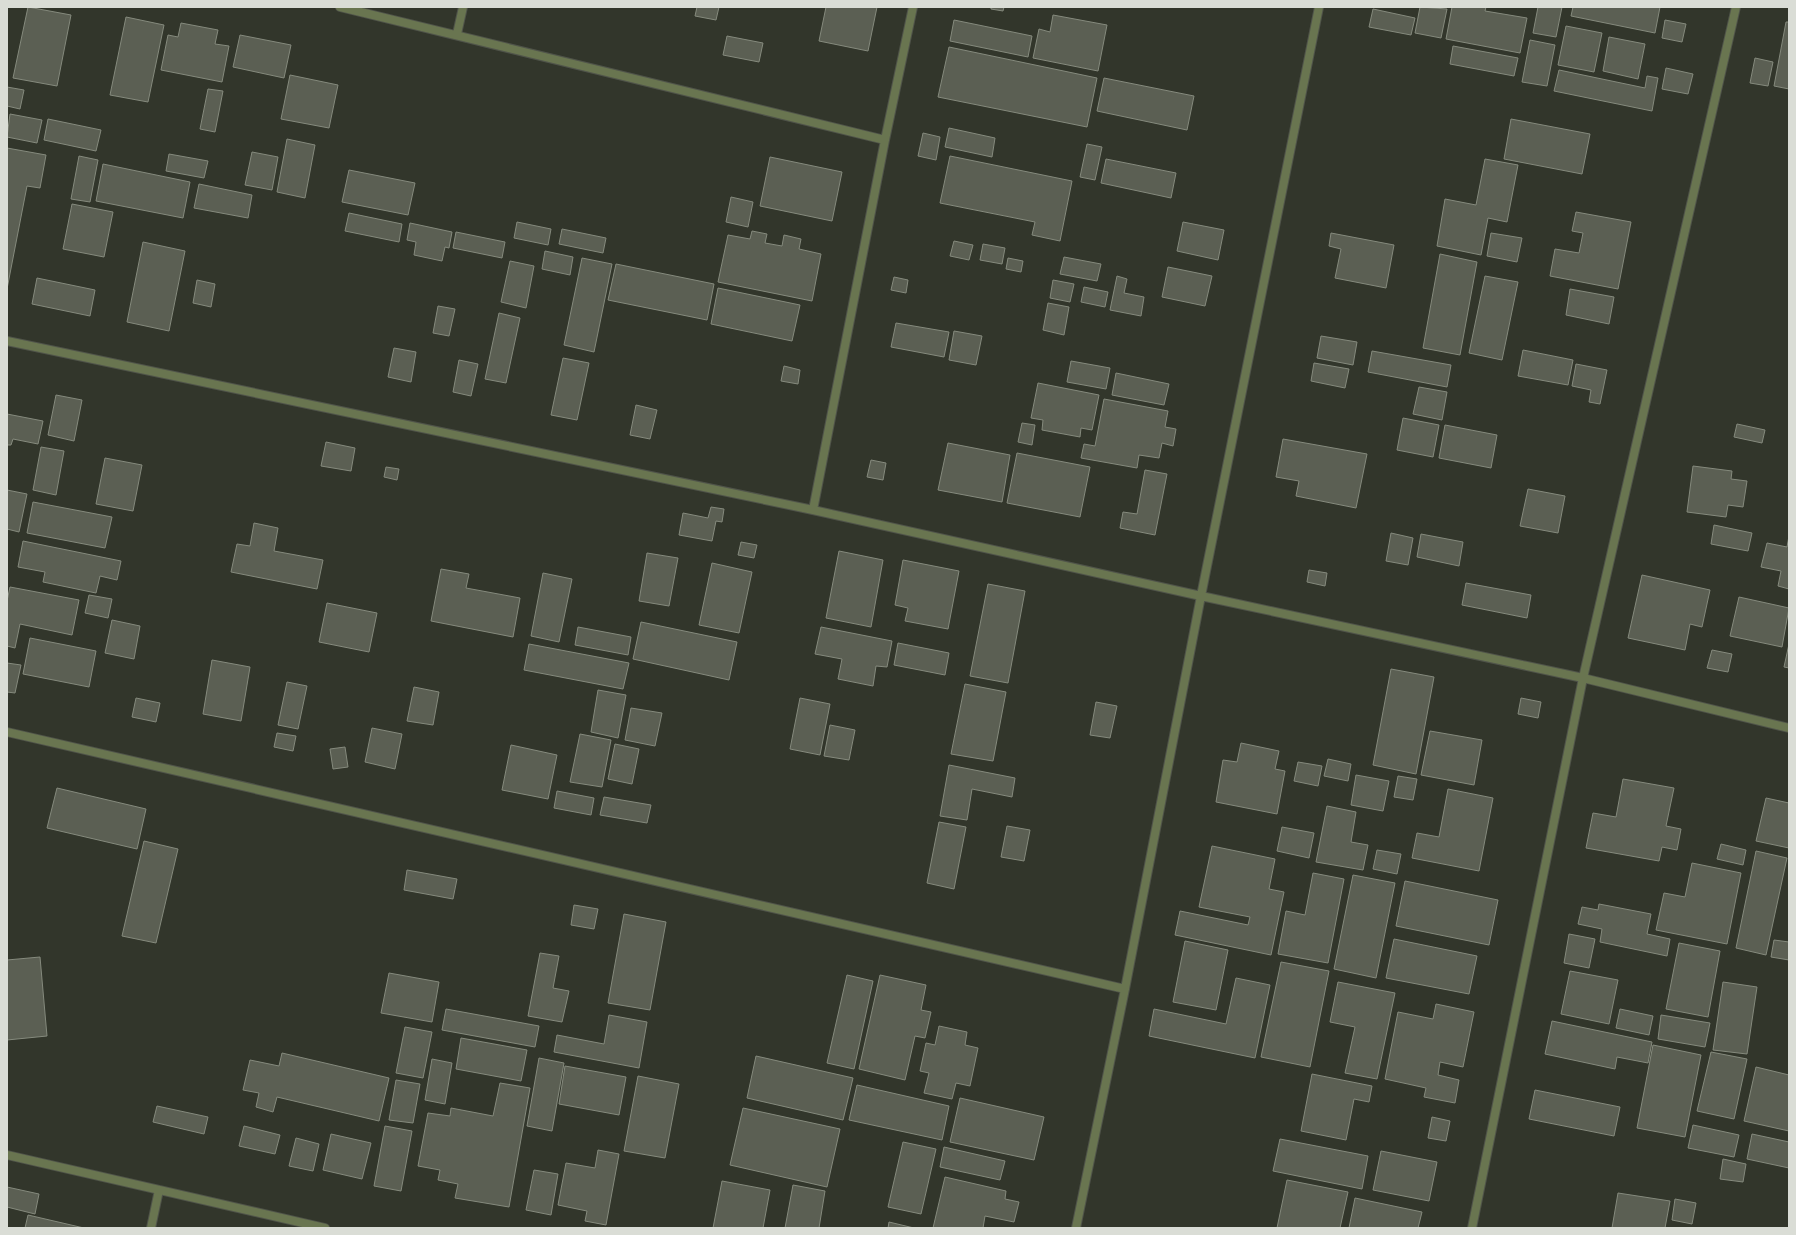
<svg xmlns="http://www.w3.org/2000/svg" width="1796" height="1235" font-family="Montserrat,sans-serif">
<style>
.building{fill:#5b5f53;stroke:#858a7d}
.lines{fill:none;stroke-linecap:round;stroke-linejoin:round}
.street-casing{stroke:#50544a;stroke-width:10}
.street{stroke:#697550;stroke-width:8}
</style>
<rect width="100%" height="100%" fill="#32362b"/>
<path class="building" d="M28,7L71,15L57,86L13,78Z
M697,7H719L716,20L695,16Z
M826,7H877L868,51L819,41Z
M991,7H1004L1003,11L991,9Z
M1420,7L1447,9L1441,38L1415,33Z
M1452,7H1486L1485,11L1527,18L1520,53L1446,39Z
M1538,7H1562L1556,37L1533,33Z
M1573,7H1660L1655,33L1571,16Z
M1373,9L1415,18L1411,35L1369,27Z
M1053,15L1107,25L1098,71L1033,58L1039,29L1050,32Z
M126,17L164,25L148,102L110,95Z
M954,20L1032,36L1028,57L950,41Z
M1665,20L1686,24L1682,42L1662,38Z
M1786,22H1789V89L1774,86Z
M181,23L218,30L215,44L229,46L222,82L161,70L168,35L178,37Z
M1566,26L1602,33L1594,72L1558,65Z
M240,35L291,45L284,78L233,67Z
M727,36L763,43L759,62L723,55Z
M1609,37L1645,44L1638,79L1603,71Z
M1530,40L1555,45L1547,86L1522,82Z
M1453,46L1518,58L1514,76L1450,64Z
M949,47L1097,78L1087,127L938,97Z
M1755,58L1773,62L1768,86L1750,83Z
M1666,68L1693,74L1688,94L1662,89Z
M1559,70L1645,88L1647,76L1658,78L1652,111L1554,91Z
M290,75L338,85L329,128L281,119Z
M1104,78L1194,96L1187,130L1097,111Z
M7,87L24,90L20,109L7,106Z
M208,89L223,91L215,132L200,129Z
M10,114L42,120L37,143L7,137Z
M48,119L101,130L96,151L44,140Z
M1511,119L1590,134L1582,174L1504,159Z
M949,128L995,138L992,157L945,147Z
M923,133L940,137L936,160L918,156Z
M287,139L315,145L305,198L277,192Z
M1087,144L1102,147L1095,180L1080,177Z
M7,148L46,155L40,188L27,186L7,289Z
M252,152L278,157L272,190L245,185Z
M169,154L208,161L204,178L166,171Z
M79,156L98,160L90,202L71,199Z
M950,156L1072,181L1060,241L1032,235L1035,222L940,203Z
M770,157L842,172L832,221L760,206Z
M1106,159L1176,173L1171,198L1101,183Z
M1485,159L1518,165L1507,222L1488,218L1481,255L1437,246L1445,199L1476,205Z
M103,164L190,182L183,218L96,201Z
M349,170L415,183L408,215L342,202Z
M199,184L252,195L248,218L194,208Z
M731,197L753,202L748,227L726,222Z
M72,204L113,212L104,257L63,249Z
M1576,212L1631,222L1618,289L1550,276L1555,249L1579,253L1583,233L1572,231Z
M349,213L402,224L399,242L345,231Z
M517,222L551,229L548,245L514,238Z
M1183,222L1224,230L1218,260L1177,251Z
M410,223L452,232L449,248L445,247L442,261L414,255L416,242L407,240Z
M562,229L606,238L603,253L559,244Z
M752,231L767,234L765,243L782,246L784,235L801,239L799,249L821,254L812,301L718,282L728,235L750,239Z
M456,232L505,242L502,258L453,248Z
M1331,233L1394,245L1386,288L1335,278L1341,249L1329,246Z
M1491,233L1522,238L1517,262L1487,256Z
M954,241L973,245L969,260L950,256Z
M143,242L185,251L169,331L127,322Z
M983,244L1005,248L1002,264L980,260Z
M545,251L573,257L570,275L542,269Z
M1440,254L1477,262L1460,355L1423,348Z
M1064,257L1101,264L1097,281L1060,274Z
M582,258L612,264L594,352L564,345Z
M1008,258L1023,261L1021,272L1006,269Z
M510,261L534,266L526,308L501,302Z
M616,264L714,284L707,320L608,300Z
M1168,267L1212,276L1205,306L1162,297Z
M1117,276L1127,279L1124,293L1144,297L1141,316L1110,310Z
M1485,276L1518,282L1502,360L1469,353Z
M894,277L908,280L906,293L891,290Z
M37,278L95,290L90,316L32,304Z
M197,280L215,284L211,307L193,303Z
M1053,280L1074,284L1070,302L1050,298Z
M1084,287L1108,292L1105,307L1081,302Z
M718,288L800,305L792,341L711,324Z
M1570,289L1614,297L1609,324L1566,315Z
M1048,303L1069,307L1064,335L1043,330Z
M438,306L455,309L449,336L433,333Z
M499,313L520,318L506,383L485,379Z
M896,323L949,332L944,357L891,347Z
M954,331L982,336L976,365L949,360Z
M1321,336L1357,342L1353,365L1317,358Z
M394,348L416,352L411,382L388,377Z
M1523,350L1573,360L1568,385L1518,376Z
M1372,351L1451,365L1447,387L1368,372Z
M563,358L589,363L577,420L551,415Z
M459,360L478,364L471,396L453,392Z
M1071,361L1110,368L1106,389L1067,382Z
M1314,363L1349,369L1345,388L1311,381Z
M1576,364L1607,370L1600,404L1589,402L1591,390L1572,386Z
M784,366L800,370L798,384L781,381Z
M1116,373L1169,384L1164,405L1112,395Z
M1038,383L1099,395L1092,430L1081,428L1080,437L1042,430L1043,420L1031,418Z
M1419,387L1447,392L1442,420L1413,414Z
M56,395L82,400L74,441L48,435Z
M1104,399L1168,411L1165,427L1176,429L1173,446L1162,443L1159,458L1139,455L1137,468L1081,458L1084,444L1095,446Z
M636,405L657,410L650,439L630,435Z
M7,414L43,421L38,444L13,439L11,445H7Z
M1403,418L1439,425L1433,457L1397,450Z
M1022,423L1035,425L1032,445L1018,442Z
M1737,424L1765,430L1762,443L1734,437Z
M1445,425L1497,435L1491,468L1439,458Z
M1283,439L1367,454L1356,508L1296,496L1299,481L1276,477Z
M326,442L355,448L351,471L321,466Z
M948,443L1010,455L1002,502L938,490Z
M41,447L64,451L56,495L33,490Z
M1017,453L1090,467L1080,517L1007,503Z
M105,458L142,465L133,511L96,504Z
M871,460L886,463L883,480L867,477Z
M1693,466L1732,471L1731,479L1747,481L1743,507L1728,505L1726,517L1687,512Z
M386,467L399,469L397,480L384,477Z
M1145,470L1167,474L1155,535L1120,528L1123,512L1137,514Z
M1528,489L1565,496L1558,533L1520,526Z
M7,490L27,494L19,532L7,529Z
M33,502L112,517L105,548L27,533Z
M711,507L724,509L722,522L716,521L712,541L679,535L683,513L708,518Z
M254,523L278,528L274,551L323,560L317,589L231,572L237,544L250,546Z
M1714,525L1752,533L1748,551L1711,544Z
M1391,533L1413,538L1408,565L1386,561Z
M1421,534L1463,542L1459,566L1417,557Z
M1789,536V589L1778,586L1781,571L1761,567L1767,543L1787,547Z
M23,541L121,561L117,580L100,576L96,593L43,582L45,572L18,567Z
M741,542L757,545L754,558L738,555Z
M839,551L883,560L871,627L826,618Z
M647,553L678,558L669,606L639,601Z
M903,560L959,571L948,629L905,621L908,608L895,605Z
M712,563L752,572L739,633L699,625Z
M441,569L469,574L466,588L520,598L513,637L431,621Z
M1309,570L1327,573L1325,586L1307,582Z
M543,573L572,579L559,642L531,636Z
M1642,575L1710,590L1702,627L1690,624L1685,650L1628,638Z
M1466,583L1531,595L1527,618L1462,605Z
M988,584L1025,591L1008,683L970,676Z
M10,587L79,600L72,635L20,624L15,648L7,646V601Z
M89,595L112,599L108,618L85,613Z
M1739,597L1789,608L1782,647L1730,636Z
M327,603L377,613L369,652L319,642Z
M112,620L140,626L134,659L105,653Z
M641,622L737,642L729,680L633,659Z
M578,627L631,637L628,655L575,645Z
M821,627L892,641L887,667L876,666L873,686L838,679L842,659L815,654Z
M30,638L96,651L89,687L23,674Z
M898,643L949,653L945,675L894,665Z
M529,644L629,663L623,689L524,670Z
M1789,644V668L1784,667Z
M1712,650L1732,654L1728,672L1707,668Z
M212,660L250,667L241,721L203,714Z
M7,663L21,665L15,693L7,692Z
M1391,669L1434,677L1416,774L1373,765Z
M287,682L307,686L298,729L278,725Z
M965,684L1006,692L993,761L951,754Z
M414,687L439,692L433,725L407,721Z
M598,690L626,695L618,738L591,732Z
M136,698L160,703L156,722L132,717Z
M800,698L830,704L820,755L790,749Z
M1521,698L1541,702L1538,718L1518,714Z
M1096,702L1117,706L1110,738L1090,735Z
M631,708L662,713L655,746L625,740Z
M830,725L855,730L849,760L824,756Z
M372,728L402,734L395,769L365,762Z
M1430,731L1482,740L1474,785L1421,775Z
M277,733L296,736L293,751L274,747Z
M580,734L611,740L602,787L570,782Z
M1241,743L1279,751L1275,769L1285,771L1277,814L1216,802L1223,760L1237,762Z
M615,744L639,749L632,784L608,779Z
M511,745L557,755L548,799L502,790Z
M345,747L348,767L333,769L330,749Z
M1328,759L1351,764L1348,781L1324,776Z
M1298,762L1322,766L1318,786L1294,781Z
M949,765L1015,778L1012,797L972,789L967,820L940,816Z
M1356,775L1389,781L1383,811L1351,805Z
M1398,776L1417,779L1413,800L1394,797Z
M1623,779L1674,788L1666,826L1681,829L1677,850L1662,847L1659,861L1586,848L1593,813L1616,817Z
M57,788L146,809L137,849L47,828Z
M1448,789L1493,798L1479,871L1412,858L1417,833L1439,837Z
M557,791L594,798L591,815L554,808Z
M604,797L651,805L647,823L600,815Z
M1766,798L1789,803V848L1756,841Z
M1327,806L1356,812L1351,842L1368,845L1363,870L1316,862Z
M939,822L966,827L954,889L927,883Z
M1007,826L1030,830L1024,861L1001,857Z
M1282,827L1314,833L1309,858L1277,851Z
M144,841L178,849L156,943L122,936Z
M1721,844L1746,850L1743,865L1717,859Z
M1212,846L1275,859L1269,889L1284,892L1271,955L1175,935L1180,911L1248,925L1250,917L1199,907Z
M1377,850L1401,854L1397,874L1373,869Z
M1756,851L1787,858L1766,955L1736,948Z
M1692,863L1741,873L1727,944L1656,930L1664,893L1685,897Z
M407,870L457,879L453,899L404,890Z
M1313,873L1344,879L1328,963L1278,954L1286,911L1305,915Z
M1353,875L1395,883L1376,978L1334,969Z
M1405,881L1498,900L1489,945L1396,926Z
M1599,904L1651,914L1647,934L1670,939L1667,956L1600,942L1602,929L1578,924L1582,907L1598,910Z
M574,905L598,909L594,929L571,925Z
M624,914L666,922L650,1010L608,1003Z
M1569,934L1595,939L1589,968L1564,963Z
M1394,939L1477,956L1469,994L1386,978Z
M1774,940L1789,942V960L1771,957Z
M1185,941L1228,950L1216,1010L1173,1002Z
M1679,943L1720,951L1708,1017L1666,1009Z
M540,953L559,956L553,988L569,991L562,1022L528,1016Z
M40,957L47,1036L7,1040V960Z
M1281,962L1329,971L1310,1067L1261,1057Z
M1570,971L1618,980L1609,1024L1561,1014Z
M389,973L439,982L432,1022L381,1013Z
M847,975L873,981L854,1069L827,1063Z
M880,975L926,985L921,1010L931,1012L925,1038L915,1036L905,1080L859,1069Z
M1236,978L1270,985L1255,1058L1149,1036L1154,1009L1226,1024Z
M1338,982L1395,993L1377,1079L1345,1073L1355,1027L1330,1022Z
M1723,982L1757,987L1747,1054L1713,1050Z
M1436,1004L1474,1012L1463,1067L1440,1062L1438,1075L1459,1080L1455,1103L1424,1097L1426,1088L1385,1079L1398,1012L1433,1019Z
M446,1009L539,1026L535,1047L442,1030Z
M1620,1009L1653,1016L1649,1035L1616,1028Z
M609,1015L647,1022L639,1068L554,1052L557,1035L604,1044Z
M1661,1015L1710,1023L1705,1047L1658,1039Z
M1552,1021L1652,1042L1648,1063L1617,1057L1615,1069L1545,1054Z
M939,1026L967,1032L965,1045L978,1048L970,1086L956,1083L952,1099L924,1093L929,1073L920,1071L926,1043L935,1045Z
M405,1027L432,1032L423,1078L396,1073Z
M461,1038L527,1050L521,1081L456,1069Z
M1653,1045L1701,1055L1685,1137L1637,1128Z
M1711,1052L1747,1059L1734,1119L1697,1111Z
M282,1053L389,1078L379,1121L277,1097L273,1112L256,1107L259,1093L243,1090L250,1060L279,1066Z
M756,1056L853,1078L843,1120L747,1098Z
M539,1058L564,1063L552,1131L527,1126Z
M432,1059L452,1063L445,1104L425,1100Z
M565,1066L626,1077L619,1115L559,1104Z
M1756,1067L1789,1075V1131L1744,1121Z
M1312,1074L1372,1086L1369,1102L1354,1099L1346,1140L1301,1131Z
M638,1076L679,1084L665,1158L624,1151Z
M396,1080L420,1084L413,1123L389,1120Z
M500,1083L530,1088L509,1207L455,1198L458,1184L438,1180L440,1170L418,1166L428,1113L450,1116L451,1108L493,1116Z
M857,1085L949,1106L942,1140L849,1120Z
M1535,1090L1620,1107L1614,1136L1529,1119Z
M960,1098L1044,1117L1034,1160L950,1142Z
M157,1106L208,1117L204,1134L153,1122Z
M743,1108L840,1129L827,1187L730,1165Z
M1432,1117L1450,1121L1446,1141L1428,1138Z
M1693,1125L1739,1135L1734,1157L1688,1148Z
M244,1126L280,1135L275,1154L239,1146Z
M385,1126L412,1131L401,1191L374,1186Z
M331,1134L371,1143L362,1179L323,1170Z
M1752,1134L1789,1142V1168L1747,1159Z
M296,1138L319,1144L313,1171L289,1166Z
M1280,1139L1368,1156L1362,1189L1273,1171Z
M903,1142L936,1149L921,1214L888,1207Z
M944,1147L1005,1161L1000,1180L940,1167Z
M598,1150L619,1154L606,1225L585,1221L587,1211L558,1205L566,1163L595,1168Z
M1381,1151L1437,1162L1429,1201L1373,1190Z
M1723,1159L1746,1164L1743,1182L1720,1179Z
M534,1170L558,1174L551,1215L526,1210Z
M945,1177L1006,1191L1005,1199L1019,1202L1014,1222L985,1216L983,1228H933Z
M1287,1180L1348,1192L1340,1228H1277Z
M722,1181L770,1190L763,1228H713Z
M793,1185L825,1191L819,1228H785Z
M7,1187L39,1194L35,1214L7,1207Z
M1618,1193L1670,1201L1665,1228H1612Z
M1355,1198L1422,1212L1418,1228H1349Z
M1675,1199L1696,1203L1692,1224L1672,1220Z
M28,1215L84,1228H25Z
M889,1222L914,1228H888Z"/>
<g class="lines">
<defs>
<path id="street" d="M340,7L885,140
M457,34L463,7
M7,341L813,510L1201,596L1583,678L1789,728
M813,510L885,140L913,7
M7,732L1125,989
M7,1155L325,1228
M151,1228L159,1190
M1076,1228L1125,989L1201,596L1319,7
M1472,1228L1583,678L1736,7"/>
</defs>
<use href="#street" class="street-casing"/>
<use href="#street" class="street"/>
</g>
<rect width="1796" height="1235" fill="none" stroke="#daddd6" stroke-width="16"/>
</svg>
